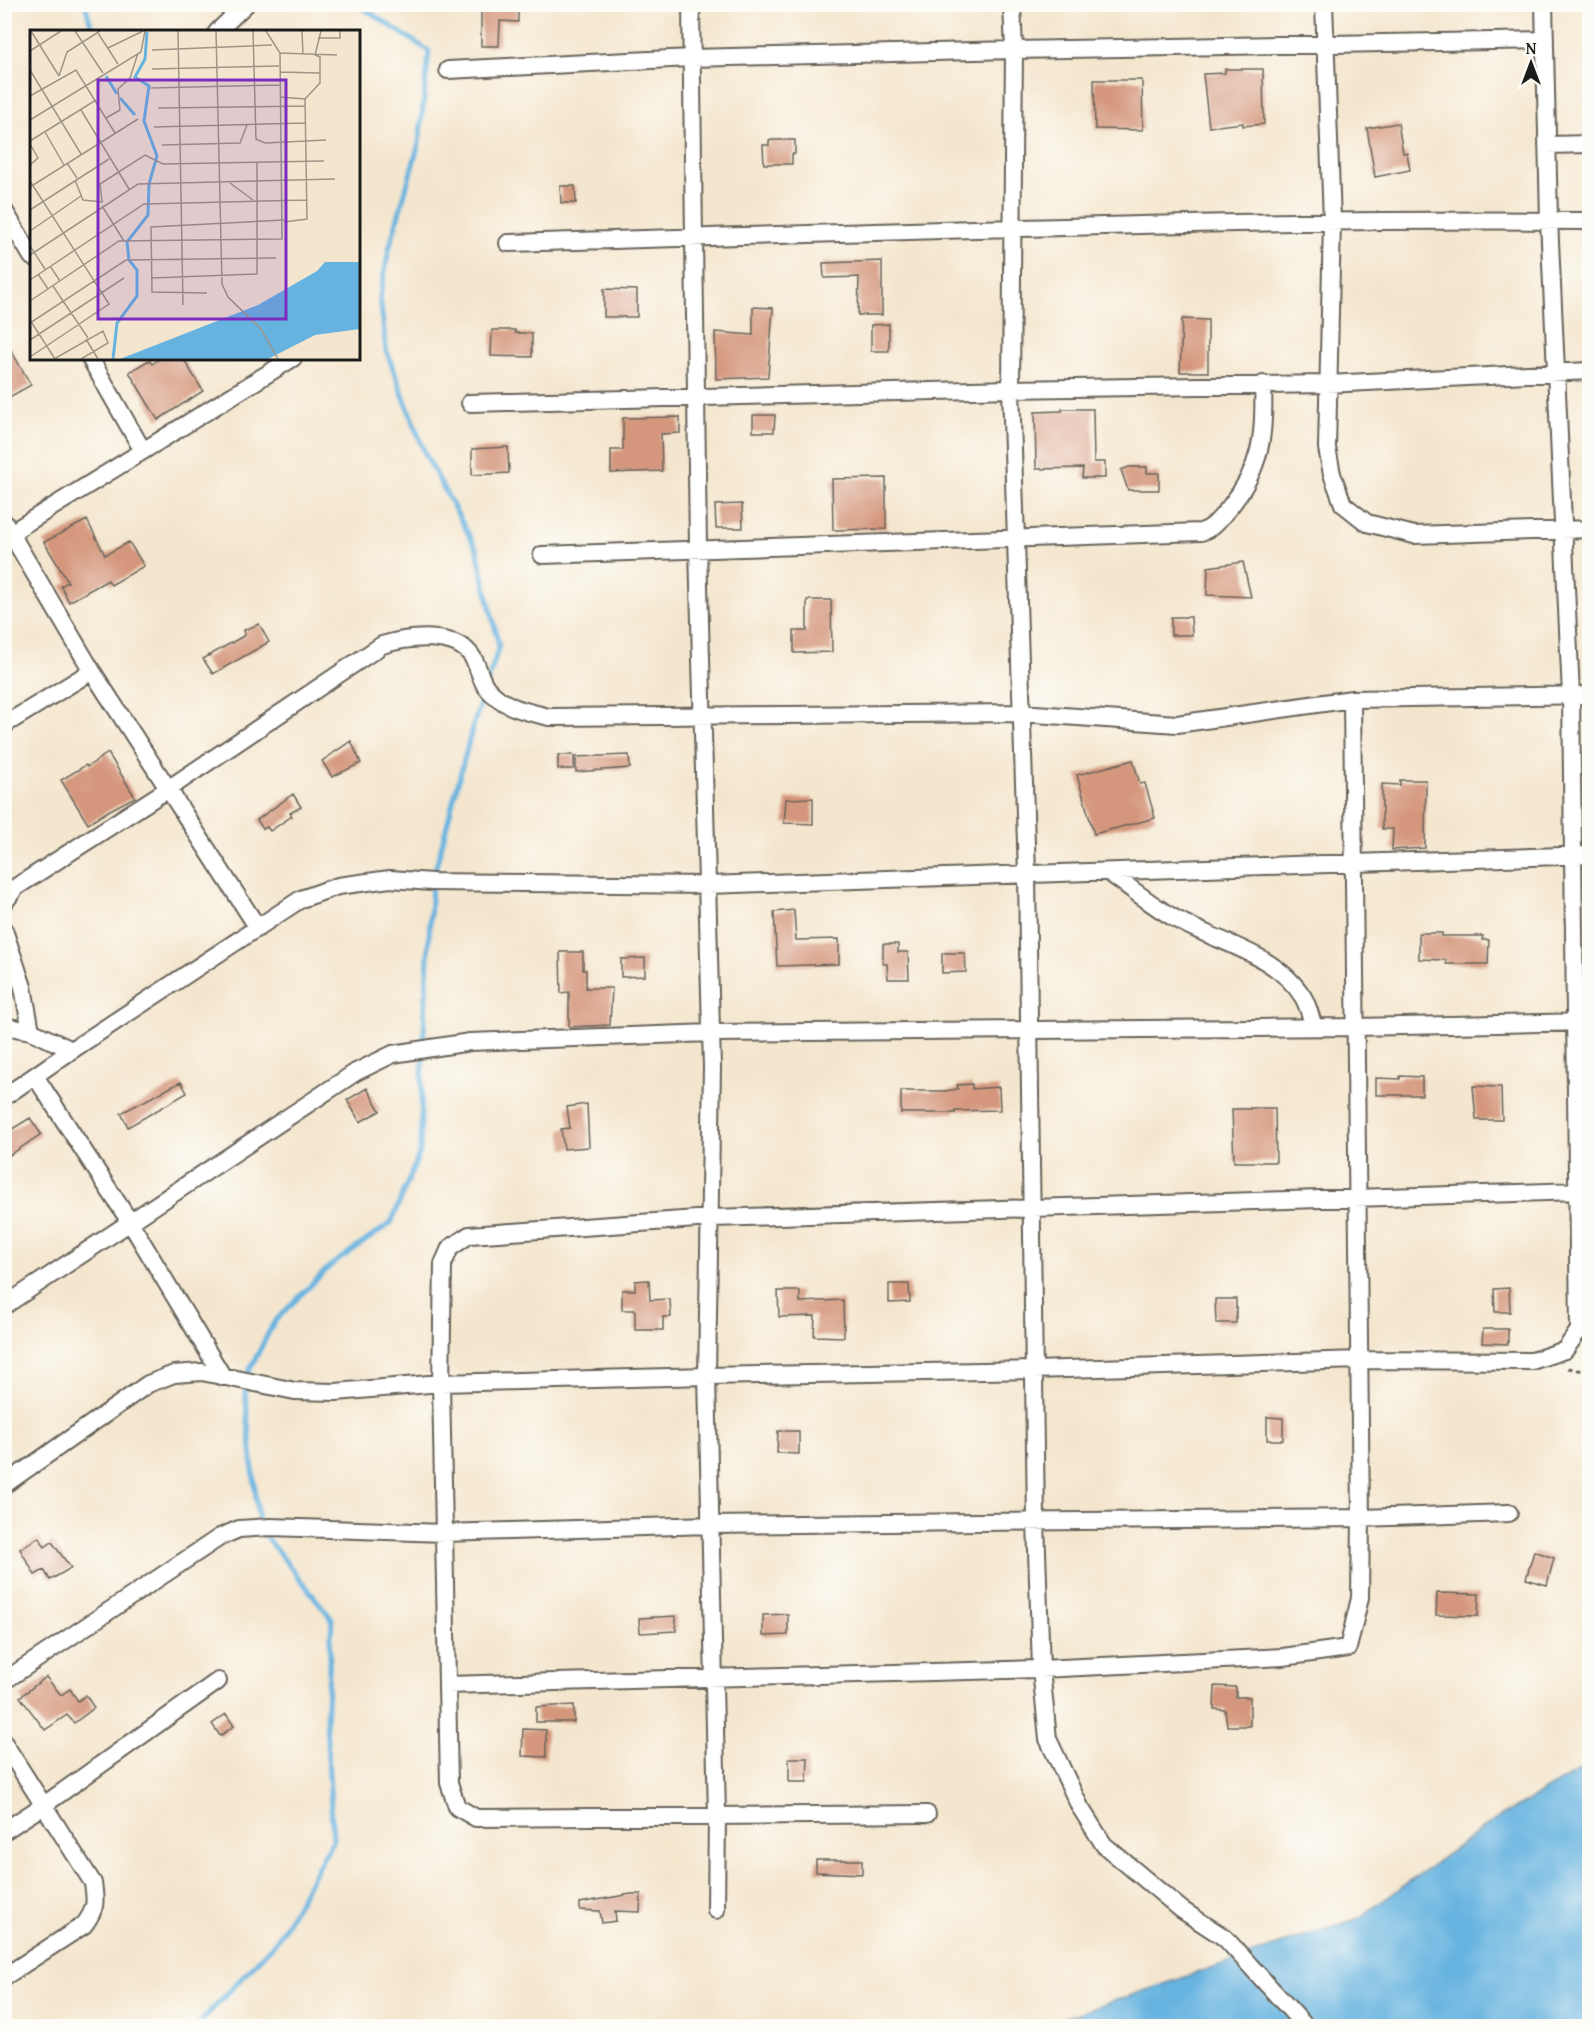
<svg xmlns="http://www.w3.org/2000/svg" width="1594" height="2031" font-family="'Gentium Book Plus',serif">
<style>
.water{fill:#66b3e0;stroke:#41687e;stroke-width:1.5}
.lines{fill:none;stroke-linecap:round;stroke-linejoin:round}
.stream{stroke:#66b3e0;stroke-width:5}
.building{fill:#d4967b}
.minor-casing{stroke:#68635a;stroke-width:20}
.path{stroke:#68635a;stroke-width:3;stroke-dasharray:4.5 4.5;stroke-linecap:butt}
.minor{stroke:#fff;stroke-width:16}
.inset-river{fill:none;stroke:#66b3e0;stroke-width:3}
.inset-road{fill:none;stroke:#9e9587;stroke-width:1.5}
.view{fill:#7b2cbf;fill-opacity:0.15;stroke:#7b2cbf;stroke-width:3}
.inset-edge{fill:none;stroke:#1c1c1c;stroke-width:3}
</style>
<rect width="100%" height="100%" fill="#fdfcf7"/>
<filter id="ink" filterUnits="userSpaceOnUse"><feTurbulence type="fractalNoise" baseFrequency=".0167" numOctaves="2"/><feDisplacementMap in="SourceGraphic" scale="12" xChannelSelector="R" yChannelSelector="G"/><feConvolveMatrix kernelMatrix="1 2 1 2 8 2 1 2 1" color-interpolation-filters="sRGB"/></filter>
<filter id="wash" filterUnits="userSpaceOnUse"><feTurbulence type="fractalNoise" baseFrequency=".008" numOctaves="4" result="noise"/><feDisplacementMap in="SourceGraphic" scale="24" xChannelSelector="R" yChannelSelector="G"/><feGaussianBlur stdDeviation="1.35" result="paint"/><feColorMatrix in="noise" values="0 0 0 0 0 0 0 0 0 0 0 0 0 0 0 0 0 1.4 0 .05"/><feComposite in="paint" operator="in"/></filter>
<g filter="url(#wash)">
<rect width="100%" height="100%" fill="#f4e6ce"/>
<path class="water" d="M1589,1765V2026H1040L1359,1918L1495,1820Z"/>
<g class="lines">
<path class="stream" d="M85,4L93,32
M357,4L429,51L419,143L389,249L380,297L386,350L426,456L477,550L499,646L488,681
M197,2026L277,1940L333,1840L326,1722L332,1619L259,1528L244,1381L274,1322L330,1266L391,1223L420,1152L423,1050L432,882L472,729L485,689"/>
</g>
<g id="blocks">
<path class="building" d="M486,4H518V22L500,21L499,46H481V9H486Z
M1225,69H1263L1264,124L1243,126V123L1209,127L1203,74L1225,73Z
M1094,80H1142L1143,130L1095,129Z
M1398,123L1403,153H1407L1410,170L1375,177L1367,128Z
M769,140H795V154H792V164H764L763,145H769Z
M560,186H575L576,203H561Z
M882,261V315H858L859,277L824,278L823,263Z
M604,289L637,290V317H604Z
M753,307L773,308L768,377L716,379L715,332L753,335Z
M1182,319L1208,320V372H1180Z
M889,324V351H871V325Z
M492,330H515V333H532V357L491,356Z
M4,338L31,385L4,400Z
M161,358H183L203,391L158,420L129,372L149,360L152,364Z
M1062,409H1093L1094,462H1105V478H1082L1083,468L1036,469L1035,412L1062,411Z
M753,415H775L774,432H753Z
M680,417V433L661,434L662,471L611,473V450H623V418Z
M508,447L509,473L472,475V449Z
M1129,467H1147V473H1159V490H1128L1121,470Z
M886,478V529L833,530L832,479Z
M742,504L743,528H716L715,505Z
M87,520L105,555L129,542L144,566L111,585L108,580L69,602L61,586L68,582L44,542Z
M1243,562L1251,597L1207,595L1208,567Z
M807,600H831L832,652L794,653V631H807Z
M1171,617H1191L1192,635H1171Z
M259,624L269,642L213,674L203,659L245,635L244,630Z
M351,741L361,763L332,777L322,761Z
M108,753L135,797L110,810L88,824L61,780L86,765L87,767Z
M558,755H574V769H558Z
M629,755L630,768L576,772V757Z
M1133,760L1140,784L1145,783L1155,818L1094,834L1077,775Z
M1400,780H1426L1425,848L1392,850L1393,829H1382V784L1400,785Z
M293,794L301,807L290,813L292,816L270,831L267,827L263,829L257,820Z
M813,798V824L784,823L786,799Z
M794,910L796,940L839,939V964L777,966L774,912Z
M1419,933H1442V936H1483L1482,940H1489L1488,964H1446V960L1419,959Z
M883,944H898V952H908L909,979H888L887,964H883Z
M560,952H583V970H586V988H612L610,1025L569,1027V992L561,993Z
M942,953H965L966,972L942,973Z
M645,958V976L621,977V959Z
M1400,1076L1422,1077V1095H1376V1078L1400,1079Z
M181,1082L187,1093L128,1127L121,1113Z
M972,1084V1089L999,1087L1000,1110L955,1111V1113H901V1091H945L958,1089L957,1085Z
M1473,1086L1501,1087L1502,1120H1476Z
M367,1088L380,1111L360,1122L347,1100Z
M587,1104L589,1147L564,1149L561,1129L570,1128L567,1107Z
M1250,1108H1275L1276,1162H1234L1232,1109H1250Z
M30,1118L41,1134L4,1159V1134Z
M649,1280L650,1300L670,1299L671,1317H663V1330H635V1310H622V1290H635V1281Z
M889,1284H909L910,1302L889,1303Z
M1509,1288L1510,1312H1495L1494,1289Z
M778,1291H800V1302L843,1300L844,1337L814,1336L815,1316L779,1317Z
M1215,1299H1236V1323H1216Z
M1483,1329H1508V1344L1482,1343Z
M1267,1417L1283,1418V1440H1267Z
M778,1431H799V1454L777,1453Z
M39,1537L45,1547L52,1542L71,1568L50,1580L44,1570L35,1575L20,1549Z
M1534,1551L1554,1558L1547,1585L1526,1579Z
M1437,1593L1479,1594L1478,1616L1436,1615Z
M788,1614V1635L763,1636V1615Z
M676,1616V1631L640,1633L639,1618Z
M46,1677L61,1695L70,1689L78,1701L86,1695L94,1708L74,1723L67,1715L45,1730L20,1697Z
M1215,1686L1236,1687V1697H1250V1726H1227L1225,1710L1214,1709Z
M574,1705V1722H536V1707Z
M226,1714L234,1726L220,1736L212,1724Z
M523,1729L546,1730V1757L522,1756Z
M789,1758H808L807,1782H789Z
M816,1860H862V1874L816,1872Z
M631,1894H641L640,1912L615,1911L616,1921L602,1923L600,1911L580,1910V1903Z"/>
</g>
</g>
<g filter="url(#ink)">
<use href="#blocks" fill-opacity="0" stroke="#68635a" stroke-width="1.5"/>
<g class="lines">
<defs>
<path id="minor" d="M691,4L698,548L712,1067L707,1376L717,1816L716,1910
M1012,4L1014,50L1011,389L1027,874L1036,1522L1041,1669L1048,1739L1080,1807L1104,1845L1182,1910L1225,1938L1305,2026
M1324,4L1332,221L1327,448L1332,474L1343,504L1367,523L1414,535L1590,529
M217,32L246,4
M448,70L691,58L1014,50L1545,40
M1547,145L1590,144
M4,210L32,257
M508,243C868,233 1229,218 1590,221
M90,358L143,451
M470,403L1011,389L1327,384L1590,371
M4,522L92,671L258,928
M4,537L293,358
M542,555L1201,532C1214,528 1220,518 1229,508C1262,467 1265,435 1263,384
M4,725L92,671
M1108,872C1130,887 1152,906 1176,919C1218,943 1276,953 1303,997C1308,1005 1311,1018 1314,1027
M4,903L16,887L168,789L382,645C408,637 457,631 473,658C479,667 480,680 487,688C504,708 525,711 549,717L1021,713L1177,724L1352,699L1590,695
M4,930L23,987L31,1031
M4,1026L31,1031L72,1050
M35,1076L130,1222L223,1377
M4,1097L72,1050L301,899L338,886L390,879L432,882L708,885L1590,855
M4,1306L356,1072L393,1054L470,1042L711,1033L1355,1027L1590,1022
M4,1485L148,1384L174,1374L202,1372L295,1391L336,1392L441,1383L707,1376L1033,1370L1360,1360L1532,1361L1565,1350L1579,1330L1571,695L1549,220L1544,4
M4,1681L220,1537L239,1529L271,1527L444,1533L711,1525L1361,1518L1509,1513
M447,1685L1041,1669L1283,1657L1348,1648L1360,1598L1361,1518L1352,699
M4,1743L93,1883C96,1903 96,1909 84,1925L4,1977
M927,1814L476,1818L457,1807L449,1783L441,1383L443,1264L450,1248L469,1235L711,1218L1578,1191
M4,1831L44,1805L218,1681"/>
</defs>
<use href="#minor" class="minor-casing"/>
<path class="path" d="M1568,1368L1590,1372"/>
<use href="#minor" class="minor"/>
</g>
</g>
<g transform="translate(30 30)">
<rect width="330" height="330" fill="#f4e6ce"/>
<path d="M295,232H330V299L285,305L238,329H90L228,275L287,241Z" fill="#66b3e0"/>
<path class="inset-river" d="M76,46L87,64M90,68L105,85M83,329L87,293L107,266V240L99,230L97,212L118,185L119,154L127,126L114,91L119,56L105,47L115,29L117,2"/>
<path class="inset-road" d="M1,1L29,46M45,1L73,43M148,1L153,275M186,1L192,254L198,267L231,299L248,329M223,1L226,109L235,113L296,110M272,1L273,24M68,3L88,34M288,8H310V1M78,18L113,1M122,20L242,15M0,21L31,1M250,23L307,25M122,39L249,36M0,40L51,124M250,42L290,43M29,46L37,22L70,1M121,58L250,55M0,66L46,40L85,103M250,67L275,69L277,189L254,192M275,69L290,53V27L285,25L291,1M128,78L275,76M51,80L99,159M76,88L90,80L88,59L100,48L108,23M0,90L111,22L115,1M124,97L276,93M15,102L34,135M0,111L66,70M0,114L8,128L0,135M132,115L210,113L217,95M37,133L47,148M45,150L53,170L73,172M0,151L79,274L0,327M200,153L223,170M0,157L108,89M72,171L70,154L115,125L133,134L294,131M72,176L94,211M0,180L79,129M0,201L51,166M0,216L15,239M0,225L108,154L305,149M20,236L30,251M8,244L18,259M122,248L227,244V132M0,250L114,174L277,170M23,256L58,308M177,263L122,262L121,197L254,190M0,271L89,211L252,209L250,23L236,1M0,290L25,329M0,293L96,230L246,228M56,309L68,329M0,310L94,248M24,329L73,301L78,313L51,329"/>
<path class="view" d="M68,50H256V289H68Z"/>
<rect width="330" height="330" class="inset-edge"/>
</g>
<rect width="1594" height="2031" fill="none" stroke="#fdfcf7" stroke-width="24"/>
<g transform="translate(1531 63)" stroke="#fdfcf7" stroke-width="4.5" paint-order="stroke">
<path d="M0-4.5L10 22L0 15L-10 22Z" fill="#1c1c1c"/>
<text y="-9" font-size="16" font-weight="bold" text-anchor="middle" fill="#1c1c1c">N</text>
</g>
</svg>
